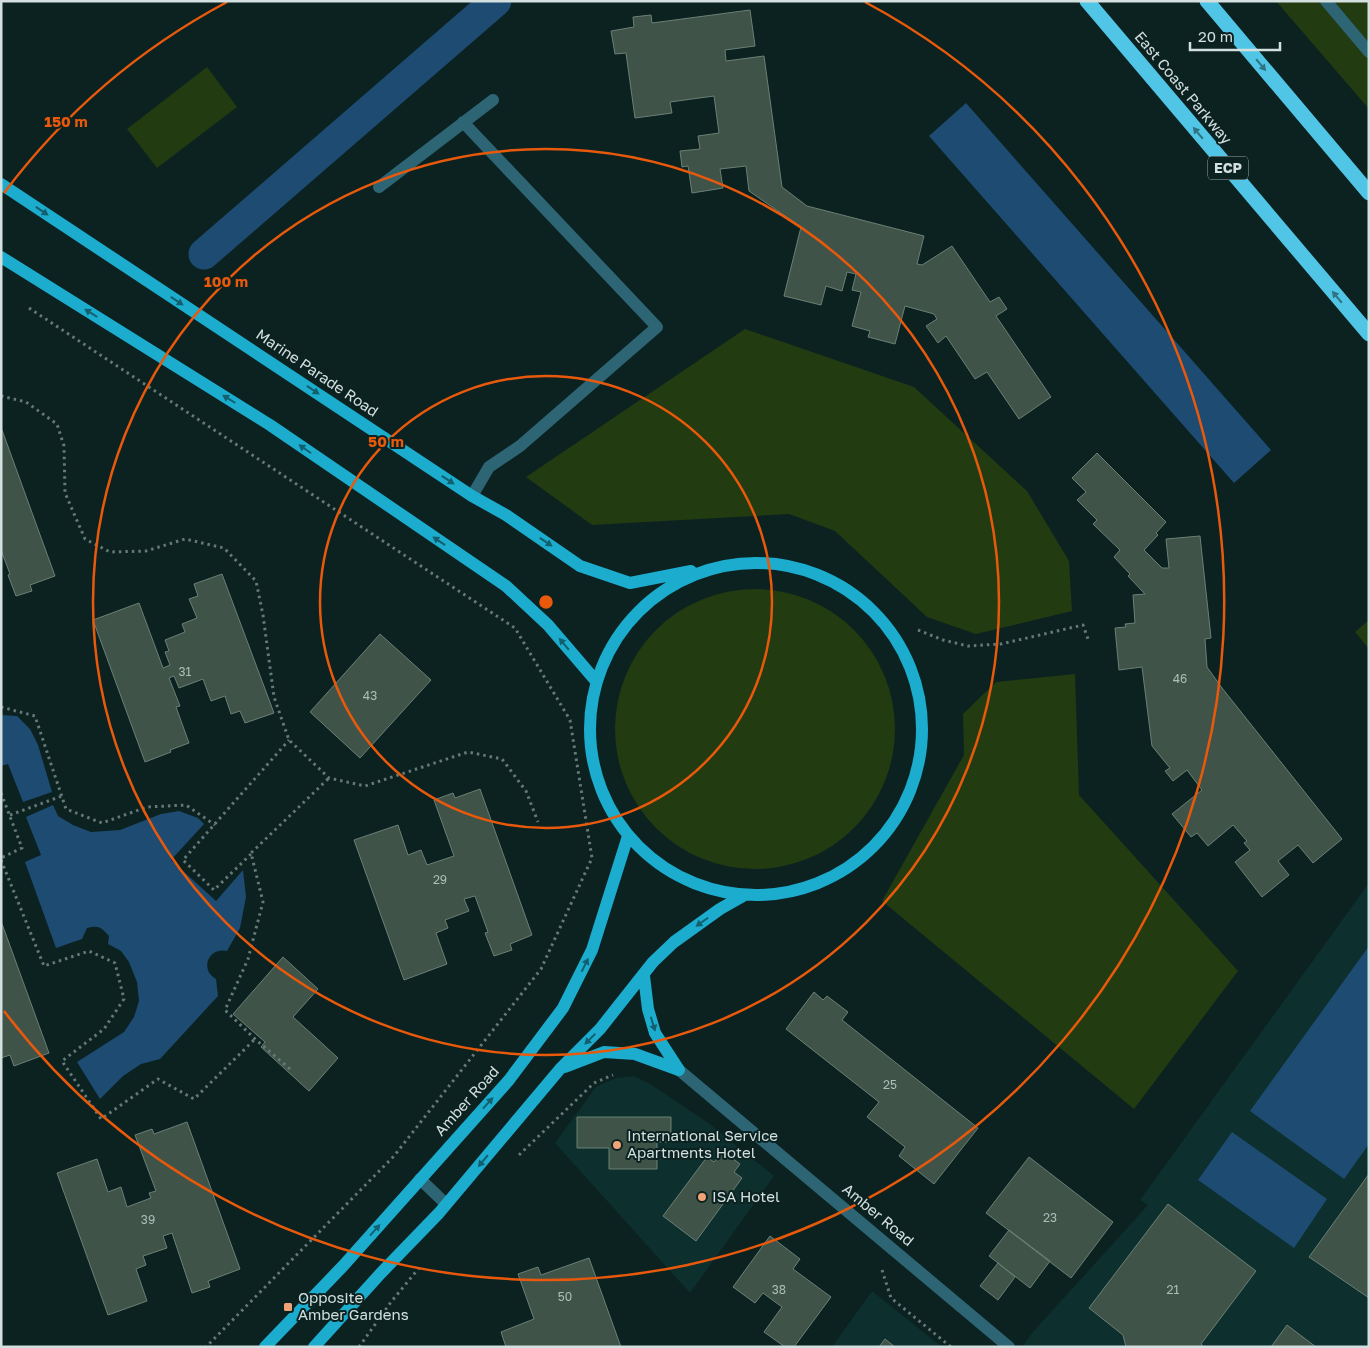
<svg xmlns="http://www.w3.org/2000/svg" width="1370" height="1348" font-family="'Golos Text',sans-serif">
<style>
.built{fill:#0d2f2e}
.green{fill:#223b11}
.water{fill:#1e4b71}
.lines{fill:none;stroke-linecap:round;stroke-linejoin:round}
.canal{stroke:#1e4b71;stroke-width:31}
.building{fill:#405349;stroke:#6b8075}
.path{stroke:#667877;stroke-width:3;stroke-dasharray:2.5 4;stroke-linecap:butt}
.lane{stroke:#2d6575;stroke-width:12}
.street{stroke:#2d6575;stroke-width:12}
.primary{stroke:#1bacce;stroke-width:12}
.highway{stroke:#50c5e5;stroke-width:15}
.oneway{fill:#2e7483}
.oneway2{fill:#12606f}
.ring{fill:none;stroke:#e8590c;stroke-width:2.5}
.poi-dot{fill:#efa377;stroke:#0b2221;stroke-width:2}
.labels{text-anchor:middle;stroke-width:4;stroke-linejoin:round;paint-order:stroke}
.number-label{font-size:12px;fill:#aebdba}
.shield{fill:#0b2221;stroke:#97a7a6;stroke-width:1}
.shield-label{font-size:14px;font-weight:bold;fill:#d3e0df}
.street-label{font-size:15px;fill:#d3e0df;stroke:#0b2221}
.poi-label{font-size:15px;fill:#d3e0df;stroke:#0b2221;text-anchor:start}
.centre{fill:#e8590c;stroke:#0b2221;stroke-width:2.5}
.ring-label{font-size:15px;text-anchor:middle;font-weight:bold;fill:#e8590c;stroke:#0b2221;stroke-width:4;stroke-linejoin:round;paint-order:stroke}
</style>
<rect width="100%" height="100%" fill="#0b2221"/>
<path class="built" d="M1369,883V1347H1022L1032,1333L1148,1205L1140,1200Z
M634,1076L652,1085L711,1125L774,1176L690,1293L555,1143L596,1087L616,1078Z
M872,1291L942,1347H832Z"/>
<path class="green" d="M1276,1H1369V109Z
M207,67L237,107L157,168L127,129Z
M745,329L914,387L1027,491L1069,561L1072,611L976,634L927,617L835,531L789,514L592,525L526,477Z
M615 729a140 140 0 1 1 280 0a140 140 0 1 1-280 0Z
M1369,620V649L1355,632Z
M1075,674L1079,795L1238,971L1134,1109L882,901L964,755L963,714L996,682Z"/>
<path class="water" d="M966,103L1271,450L1234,483L929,136Z
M1,715L17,716L30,729L38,745L52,792L23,802L8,764L1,766Z
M53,805L58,816L73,825L91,832L120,830L161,814L179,811L198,818L204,824L171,860L216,901L243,870L246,897L240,928L227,951C216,948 204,957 208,970C209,974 213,977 216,979L218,996L160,1059L141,1064L123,1076L100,1099L77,1062L124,1032L134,1017L139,1001L137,982L129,962L121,951L108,944L109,936C101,927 99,925 87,928L82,939L56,948L25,862L41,855L26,817Z
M1369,946V1144L1344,1179L1250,1111Z
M1232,1132L1327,1199L1294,1248L1198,1180Z"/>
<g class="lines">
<path class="canal" d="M204,254L496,1"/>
</g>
<path class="building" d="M750,10L755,46L725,50L726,61L764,56L782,187L807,206L924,236L917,264L922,265L952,246L990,302L999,297L1007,309L996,316L1051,397L1019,419L987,372L975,379L946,336L938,343L926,326L937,319L934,314L905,306L895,344L868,337L870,331L852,326L861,292L852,290L856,274L847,272L842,291L826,286L821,305L784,296L801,227L749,191L746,166L720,169L723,188L692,193L688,166L682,167L680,151L700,149L698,136L719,133L714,96L670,102L672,113L635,118L626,53L615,54L611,31L634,27L633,17L651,15L652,23Z
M2,430L55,576L30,585L32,591L16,596L8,575L10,574L1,550V431Z
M1097,453L1166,522L1156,533L1158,535L1144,550L1162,568H1169L1166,539L1200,536L1211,638L1205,639L1207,667L1222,688L1342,839L1313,863L1298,845L1278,861L1289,875L1262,897L1235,862L1250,850L1244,843L1247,841L1233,825L1208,846L1197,833L1191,837L1172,814L1202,790L1187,770L1173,781L1165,771L1170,768L1152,746L1142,667L1119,670L1115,628L1126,627L1125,624L1135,623L1133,595L1145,594L1128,576L1130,574L1114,557L1120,550L1093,524L1097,520L1077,500L1086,492L1072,478Z
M222,574L274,713L245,723L240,711L231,714L225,696L211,701L203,679L179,688L174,676L169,678L180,706L176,707L189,743L170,750L171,752L145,762L93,620L139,603L163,668L170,665L165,652L169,651L165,640L185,632L182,624L197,618L189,599L198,596L194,584Z
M380,634L431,680L360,758L310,712Z
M480,789L532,935L510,944L512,950L494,956L485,933L488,932L475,896L464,899L469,911L445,920L448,928L436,933L447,964L404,980L354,840L398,825L408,855L421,850L427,865L454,856L434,800L453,793L455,798Z
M1,921L49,1053L14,1066L10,1055L1,1058Z
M283,957L318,989L293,1017L338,1058L309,1091L261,1047L265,1042L233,1014Z
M814,992L823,1000L827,996L848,1012L842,1020L978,1128L934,1184L899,1156L905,1147L867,1117L879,1102L786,1029Z
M577,1117H671V1142H657V1169H609V1148H577Z
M187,1122L240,1269L208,1281L210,1287L192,1293L172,1233L163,1236L167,1248L143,1256L146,1265L136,1269L147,1301L108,1315L57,1173L97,1159L108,1192L121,1187L127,1207L151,1198L149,1193L156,1191L135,1135L152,1129L154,1134Z
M723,1151L740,1164L734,1172L742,1178L696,1241L663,1216L707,1157L714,1162Z
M1029,1157L1113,1222L1071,1278L986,1213Z
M1369,1174V1298L1309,1257Z
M1168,1204L1256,1271L1201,1344L1204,1347H1126L1123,1335L1089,1308Z
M1009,1230L1050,1261L1030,1288L989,1256Z
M770,1236L800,1259L793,1269L831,1297L794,1347H785L764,1332L782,1307L763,1293L755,1303L733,1287Z
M589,1258L621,1347H506L501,1332L534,1319L518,1274L538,1267L541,1275Z
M998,1263L1015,1277L998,1300L980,1286Z
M1287,1325L1316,1347H1271Z
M885,1339L895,1347H879Z"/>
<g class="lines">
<path class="path" d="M29,308L515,628L570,720L592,858L541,969L394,1156L206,1347
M1,396L26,402L57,424L64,446L65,493L85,539L110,552L146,551L185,539L224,548L256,581L263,615L274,697L289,740L329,778L365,786L468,752L502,759L526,791L538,822
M918,630L943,640L968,646L1001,644L1083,625L1088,639
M1,707L35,716L66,809L102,823L147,807L186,805L215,825
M1,793L22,848L1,858
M10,815L62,796
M251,854L214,890L183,860L289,740
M1,860L44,966L89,951L115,963L124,999L104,1029L62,1061L101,1119L158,1079L194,1099L255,1039
M290,1069L255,1039L225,1010L248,959L263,902L251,853L329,778
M519,1155L594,1083L613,1075
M882,1270L891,1298L951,1347
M359,1347L391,1302L419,1268"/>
<path class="lane" d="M463,122L657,327L520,446L489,467L472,496
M379,187L493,100
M420,1179L446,1204"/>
<path class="street" d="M1326,1L1369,52
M679,1070L1009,1347"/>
<path class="primary" d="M1,184L472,496L506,515L580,566L630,583L691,571
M1,257L270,425L506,586L548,625L596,681
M590 729a166 166 0 1 1 332 0a166 166 0 1 1-332 0Z
M644,976L648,1009L655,1033L679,1070
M565,1067L604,1052L635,1054L679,1070
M265,1347L343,1266L509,1080L563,1008L592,950L628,836
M314,1347L381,1273L439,1213L560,1069L600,1029L653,962L674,942L720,909L743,896"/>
<path class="highway" d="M1087,1L1369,334
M1207,1L1369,193"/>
</g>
<defs><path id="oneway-solid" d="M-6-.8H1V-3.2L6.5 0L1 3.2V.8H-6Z" transform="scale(1.25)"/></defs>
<g class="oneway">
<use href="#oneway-solid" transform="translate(1261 65) rotate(50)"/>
<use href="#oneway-solid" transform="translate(1198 133) rotate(-130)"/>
<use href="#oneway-solid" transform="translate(1337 297) rotate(-130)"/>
</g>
<g class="oneway2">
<use href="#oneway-solid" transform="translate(42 211) rotate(34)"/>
<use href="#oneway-solid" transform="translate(177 301) rotate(34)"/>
<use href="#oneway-solid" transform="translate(91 313) rotate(-148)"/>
<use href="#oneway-solid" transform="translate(313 390) rotate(34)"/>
<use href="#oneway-solid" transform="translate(229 399) rotate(-148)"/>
<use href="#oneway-solid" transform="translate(305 449) rotate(-145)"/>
<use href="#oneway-solid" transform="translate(448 480) rotate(34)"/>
<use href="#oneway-solid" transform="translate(439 541) rotate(-146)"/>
<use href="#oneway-solid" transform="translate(546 542) rotate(34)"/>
<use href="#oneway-solid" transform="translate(564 644) rotate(-130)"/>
<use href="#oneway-solid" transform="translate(702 922) rotate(145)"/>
<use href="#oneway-solid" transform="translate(585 965) rotate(-63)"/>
<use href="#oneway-solid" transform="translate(653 1024) rotate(73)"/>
<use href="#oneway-solid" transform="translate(590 1039) rotate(135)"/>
<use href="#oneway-solid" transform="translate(488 1103) rotate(-48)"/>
<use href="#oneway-solid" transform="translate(483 1161) rotate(130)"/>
<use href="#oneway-solid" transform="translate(375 1230) rotate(-48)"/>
</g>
<g class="ring">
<circle cx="546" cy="602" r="226"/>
<circle cx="546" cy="602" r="453"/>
<path d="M4 193A679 679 0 0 1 227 2M865 2A679 679 0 1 1 4 1011"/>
</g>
<g class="poi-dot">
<circle cx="617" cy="1145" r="5"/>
<circle cx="702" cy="1197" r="5"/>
<rect x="283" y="1302" width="10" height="10" rx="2.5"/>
</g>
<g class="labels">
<g class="number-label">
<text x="185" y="676">31</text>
<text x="1180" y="683">46</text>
<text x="370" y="700">43</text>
<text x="440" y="884">29</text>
<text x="890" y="1089">25</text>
<text x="1050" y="1222">23</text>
<text x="148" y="1224">39</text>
<text x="779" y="1294">38</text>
<text x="1173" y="1294">21</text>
<text x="565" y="1301">50</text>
</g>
<rect class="shield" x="1208" y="156.5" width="40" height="23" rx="4"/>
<g class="shield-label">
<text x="1228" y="173">ECP</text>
</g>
<g class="street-label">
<text transform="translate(1183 88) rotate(50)" y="5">East Coast Parkway</text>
<text transform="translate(317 373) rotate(34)" y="5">Marine Parade Road</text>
<text transform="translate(467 1101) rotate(-48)" y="5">Amber Road</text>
<text transform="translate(878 1215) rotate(40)" y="5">Amber Road</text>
</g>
<g class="poi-label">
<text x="627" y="1141">International Service<tspan x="627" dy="17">Apartments Hotel</tspan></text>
<text x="712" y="1202">ISA Hotel</text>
<text x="298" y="1303">Opposite<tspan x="298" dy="17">Amber Gardens</tspan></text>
</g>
</g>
<circle cx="546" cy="602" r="8" class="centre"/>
<g class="ring-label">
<text x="66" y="127">150 m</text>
<text x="226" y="287">100 m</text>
<text x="386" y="447">50 m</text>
</g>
<rect width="1370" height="1348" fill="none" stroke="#d3e0df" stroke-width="5"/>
<path d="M1190 42v8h90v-8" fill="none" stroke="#d3e0df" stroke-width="2.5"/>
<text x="1198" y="42" font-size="15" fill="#d3e0df" stroke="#0b2221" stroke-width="4" paint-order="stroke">20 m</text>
</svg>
